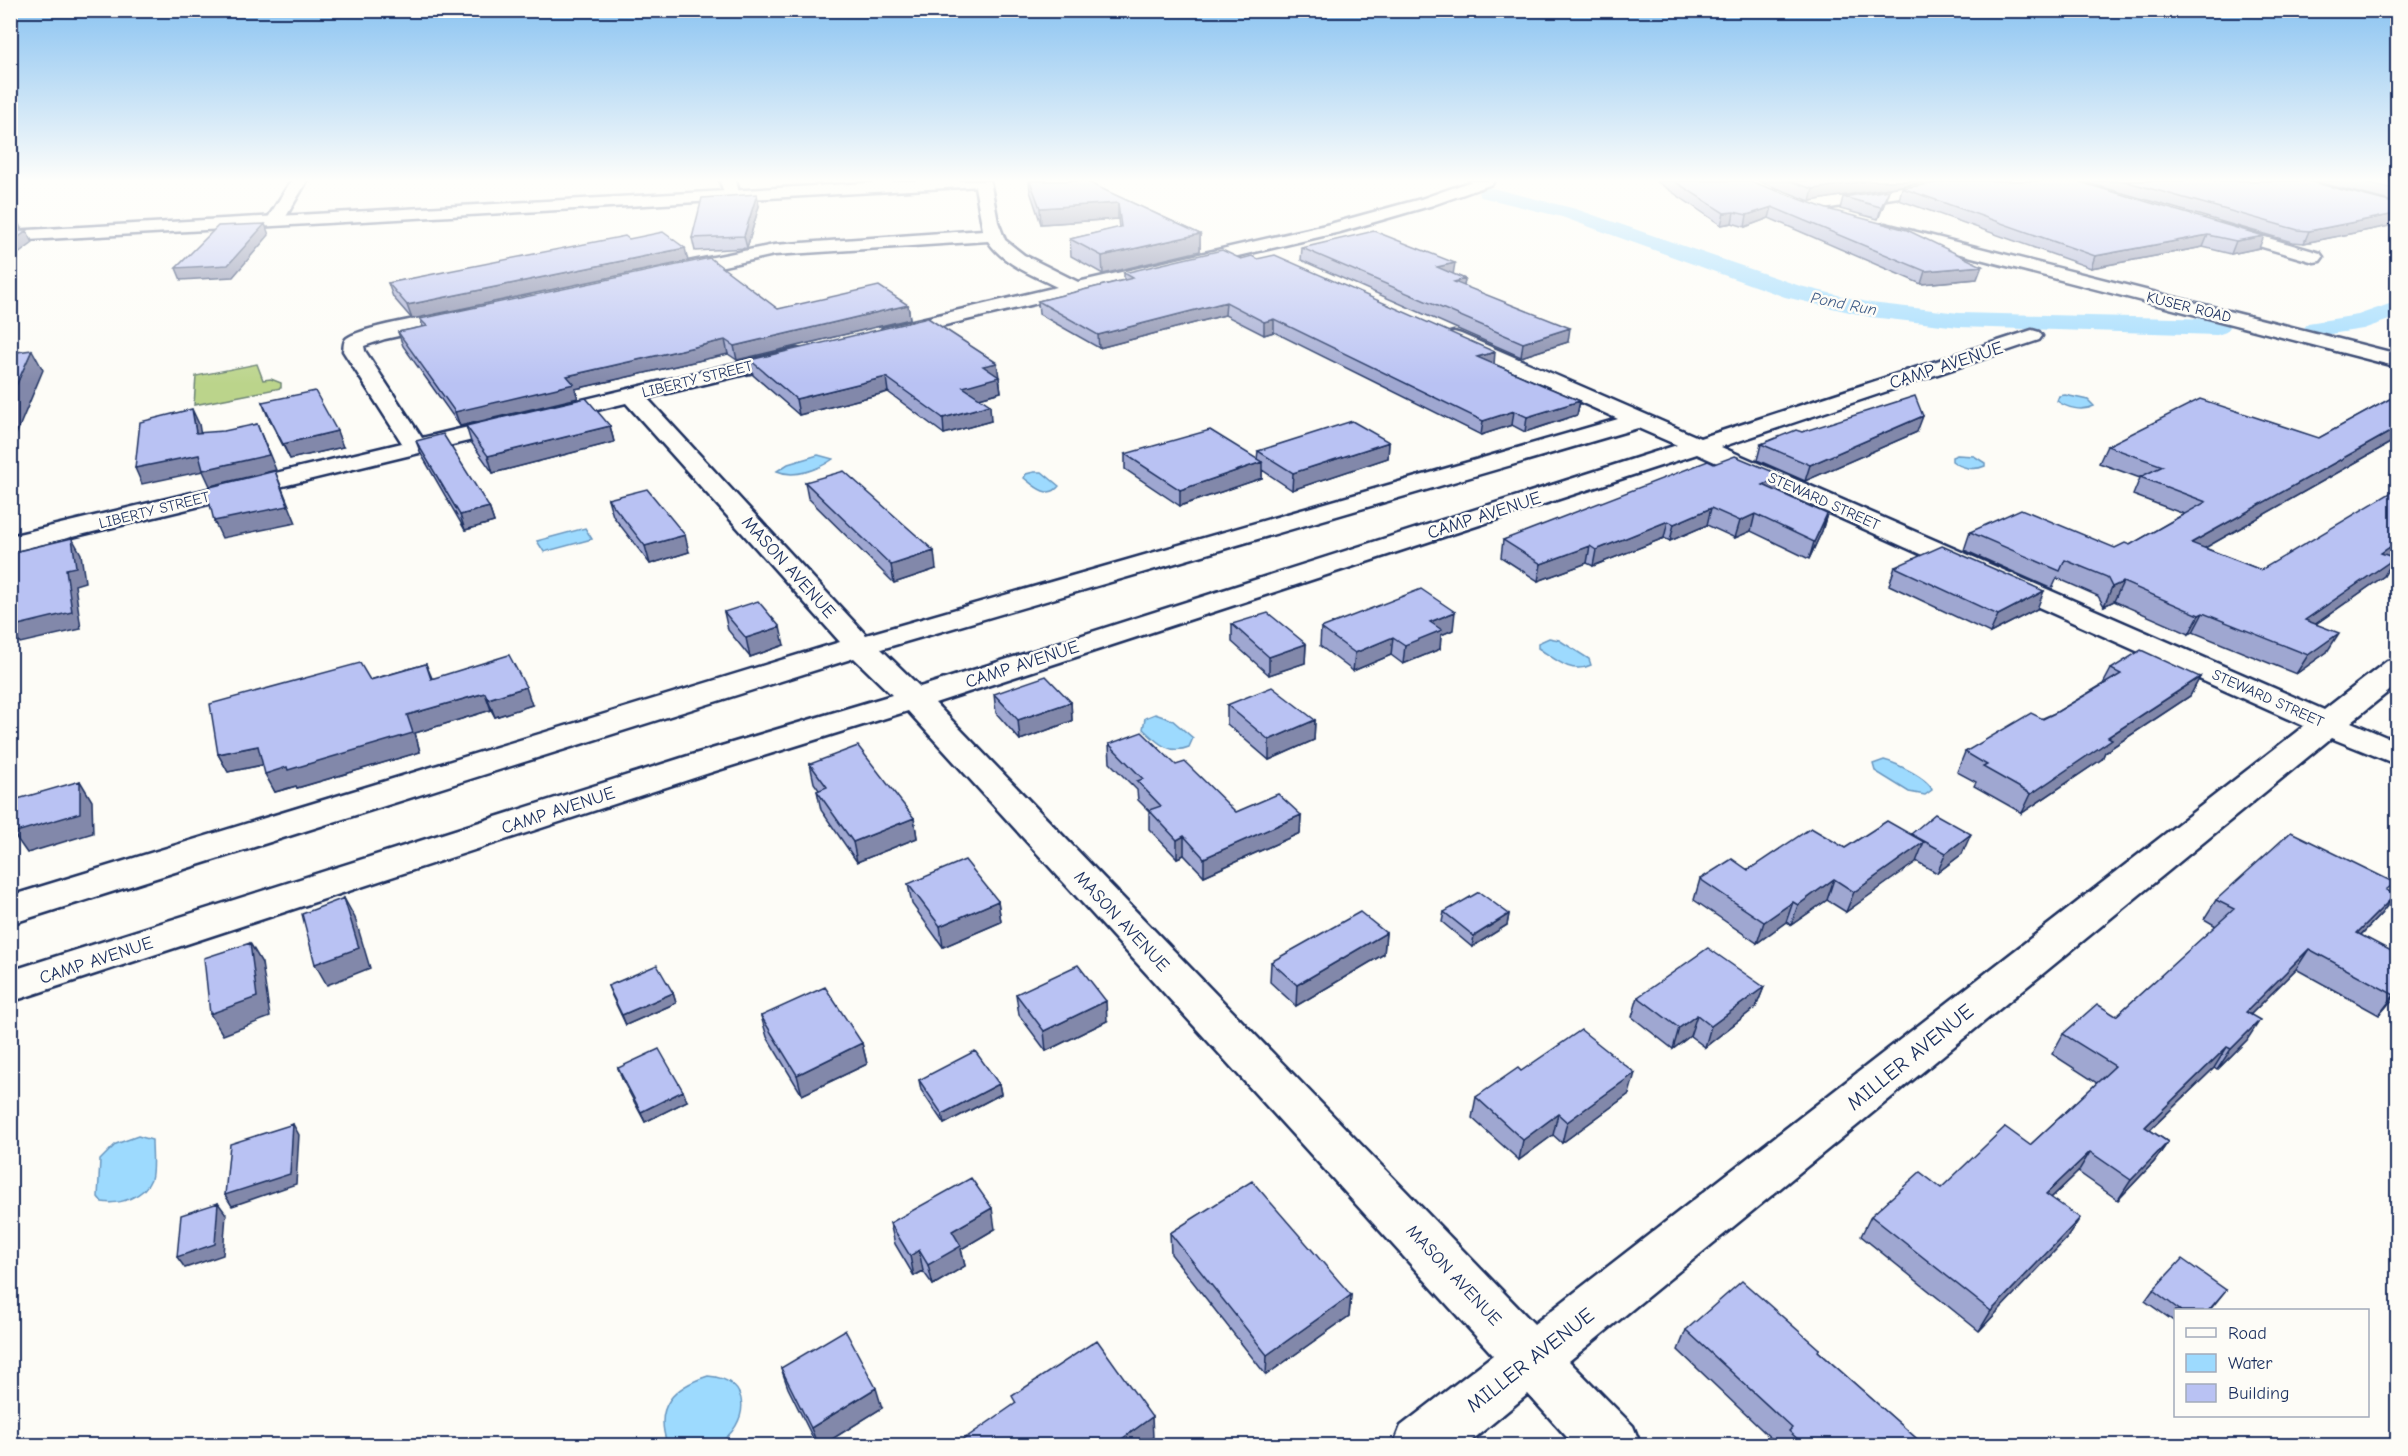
<svg xmlns="http://www.w3.org/2000/svg" width="2408" height="1456" font-family="'Comic Neue',sans-serif">
<style>
.green{fill:#bbd48b;stroke:#6b8274;stroke-width:1.5}
.water{fill:#9ddafe;stroke:#6996be;stroke-width:1.5}
.lines{fill:none;stroke-linecap:round;stroke-linejoin:round}
.canal{fill:#9ddafe;fill-rule:evenodd}
.minor-casing{stroke:#1b2f5e;stroke-width:5}
.major-casing{stroke:#1b2f5e;stroke-width:5}
.minor{fill:#fdfcf7;fill-rule:evenodd}
.major{fill:#fdfcf7;fill-rule:evenodd}
.wall{fill:#9fa7d1;stroke:#1b2f5e;stroke-width:1.5}
.shaded-wall{fill:#8288aa;stroke:#1b2f5e;stroke-width:1.5}
.building{fill:#b9c2f3;stroke:#1b2f5e;stroke-width:1.5}
.labels{text-anchor:middle;stroke-width:5;stroke-linejoin:round;paint-order:stroke}
.far-street-label{font-size:15px;fill:#1b2f5e;stroke:#fdfcf7}
.far-water-label{font-size:16px;font-style:italic;fill:#3c5a86;stroke:#fdfcf7}
.street-label{font-size:18px;fill:#1b2f5e;stroke:#fdfcf7}
.near-street-label{font-size:21px;fill:#1b2f5e;stroke:#fdfcf7}
</style>
<rect width="100%" height="100%" fill="#fdfcf7"/>
<filter id="ink" filterUnits="userSpaceOnUse"><feTurbulence type="fractalNoise" baseFrequency=".0167" numOctaves="2"/><feDisplacementMap in="SourceGraphic" scale="12" xChannelSelector="R" yChannelSelector="G"/><feConvolveMatrix kernelMatrix="1 2 1 2 8 2 1 2 1" color-interpolation-filters="sRGB"/></filter>
<g filter="url(#ink)">
<path class="green" d="M257,364L263,380L271,379L281,383V388L194,405L196,376Z"/>
<path class="water" d="M2065,395L2088,400L2094,406C2082,412 2067,408 2057,401L2059,396Z
M818,455L833,459C819,469 795,479 777,471L788,464Z
M1957,455L1974,456L1985,463V466C1974,471 1961,468 1952,461V457Z
M1034,472H1042L1059,486C1048,500 1034,486 1024,478L1026,474Z
M585,528L592,539L544,552L537,541Z
M1549,638L1559,640L1589,659L1591,665C1571,675 1555,659 1538,648V643Z
M1155,714L1172,720L1193,738L1189,747C1169,755 1158,743 1143,729L1145,718Z
M1884,760C1896,763 1929,779 1932,790L1925,795L1909,792L1875,771L1873,764Z
M138,1136L152,1140C152,1152 154,1168 151,1179C144,1197 120,1205 102,1202L98,1197L100,1160L116,1144Z
M708,1376C753,1379 750,1425 717,1444C710,1449 681,1446 671,1445L667,1443C654,1406 674,1387 708,1376Z"/>
<g class="lines">
<path class="canal" d="M1488,187L1576,209L1800,286L1871,303L1959,313L2217,319L2226,322L2230,327L2226,332L2217,335L1959,327L1871,317L1785,297L1562,217L1481,197L1478,193L1481,189Z
M2398,301V317L2363,329L2317,336L2308,333L2304,328L2308,323L2358,315Z"/>
<defs>
<path id="minor" d="M291,181H307L281,225H269L266,221Z
M720,181H736L740,196L738,199H726Z
M974,181H990L998,222L1005,240L1024,255L1078,282L1330,224L1421,199L1472,181H1494L1492,184L1433,205L1340,232L890,338L883,336L880,332L883,328L1057,287C1033,275 1003,264 988,241L774,255L673,277L666,275L664,271L666,267L673,265L774,245L983,230Z
M1941,181H1976L1968,186L1805,212L1797,207L1805,202Z
M1885,224L2398,354V367L1879,233L1876,229L1879,225Z
M2220,224L2320,253L2323,257L2320,261L2314,262L2214,233L2211,229L2214,225Z
M467,309L474,311L477,315L474,319L385,339L364,346L365,351L422,438L796,349L804,350L807,355L804,360L647,398L866,635L1618,419L1447,342L1444,338L1447,334L1454,332L1461,334L1700,438L2032,330L2039,332L2042,336L2039,340L1721,447L2324,710L2387,661L2398,659V684L2351,722L2398,742V765L2331,738L1569,1361L1633,1426L1641,1446H1575L1528,1394L1465,1446H1393L1401,1426L1493,1355L908,711L712,772L10,1002V971L688,756L892,695L854,658L10,924V896L840,642L626,403L10,552V536L402,443L343,351C344,346 343,341 347,338C367,325 441,315 467,309ZM1638,428L1677,445L920,687L881,649ZM1697,454L2304,726L1534,1324L935,703Z"/>
<path id="major" d="M904,181H988L980,186L10,241V231Z"/>
</defs>
<use href="#minor" class="minor-casing"/>
<use href="#major" class="major-casing"/>
<use href="#minor" class="minor"/>
<use href="#major" class="major"/>
</g>
<path class="wall" d="M1029,181H1085L1200,234V251L1103,274L1071,256L1070,239L1119,228L1118,219L1041,224L1030,191Z
M1656,181H1750L1977,279L1921,284L1769,218L1745,227L1732,223L1721,225Z
M1758,181H1931L1810,201Z
M2076,181L2259,248L2231,254L2203,247L2091,268L1899,200L1902,188Z
M2081,181H2308L2397,204V229L2389,226L2304,243L2292,242Z
M2313,181H2397V203Z
M1843,197L1885,202L1878,219L1840,209Z
M759,206L747,248L695,251L692,238Z
M629,239L688,261L412,319L393,297L388,283Z
M1302,248L1453,274L1465,279L1464,286L1568,342L1521,357L1301,260Z
M1241,259L1494,364L1580,401L1577,415L1525,432L1512,425L1481,435L1274,332L1264,335L1225,315L1099,348L1039,314L1038,301L1124,280V273Z
M908,305L910,319L737,360L728,354L575,389L578,398L460,426L403,346L398,332L423,327L420,319Z
M750,360L998,376L999,377L1001,392L979,398L991,421L944,434L888,392L799,415L753,375Z
M2397,395V439L2205,548L2261,570L2397,553L2391,557L2384,576L2316,624L2327,652L2296,674L2193,632L2189,634L2114,601L2104,606L2098,596L2057,578L2052,589L1964,550L1970,532L2115,548L2130,545L2184,514L2133,495L2140,478L2099,463L2107,446L2319,438Z
M262,402L343,447L290,459L268,417Z
M466,426H610L614,442L493,473L471,442Z
M1802,432H1917L1805,481L1757,460L1761,444Z
M416,441L489,507L494,522L465,530L421,454Z
M1389,442L1388,458L1292,490L1262,470V478L1180,506L1125,469V454L1257,459L1258,451Z
M1783,476L1779,492L1827,514L1822,531L1809,559L1751,531L1735,538L1707,525L1670,541L1664,538L1593,566L1587,563L1538,581L1501,557L1503,540Z
M805,482L936,569L894,583L808,498Z
M608,499L689,552L650,564L613,516Z
M1895,567L2037,609L1990,633L1889,585Z
M724,612L784,645L750,657L728,630Z
M1232,624L1306,644L1305,663L1269,675L1232,642Z
M1321,628L1453,630L1441,635L1440,649L1403,664L1391,655L1353,671L1320,646Z
M426,664L432,678L532,705L495,717L491,710L415,733L420,752L297,788L296,786L275,792L263,765L228,772L218,754L370,680Z
M2111,669L2200,677L2190,696L2105,752L2102,759L2022,813L1974,786L1976,782L1957,772L1965,752L2057,712L2103,684Z
M994,694L1071,702L1072,721L1020,740L996,713Z
M1227,705L1315,720L1314,740L1269,760L1227,724Z
M1109,744L1176,765L1236,812L1301,815L1300,833L1204,876L1184,855L1177,858L1149,829V811L1138,800L1137,790L1110,763Z
M810,764L914,818L917,838L857,862L821,810L817,791L819,790L814,783Z
M1911,834L1962,854L1937,873L1916,861L1846,912L1827,900L1791,925L1786,922L1757,943L1694,900L1700,879Z
M908,884L998,901L1001,922L943,947L912,904Z
M2388,891L2395,895L2381,914L2361,935L2397,994L2379,1015L2296,969L2251,1014L2247,1040L2217,1070L2214,1068L2150,1130L2168,1142L2154,1162L2118,1200L2078,1172L2051,1198L2067,1238L1979,1331L1861,1236L1871,1216L1941,1188L2030,1145L2097,1083L2052,1054L2063,1034L2116,1016L2216,926L2204,919L2216,900Z
M1444,912L1509,914L1507,925L1472,947L1442,922Z
M1386,933L1384,954L1296,1006L1270,982L1271,962Z
M608,986L673,993L676,1003L626,1025L612,996Z
M1764,987L1756,1007L1705,1047L1690,1036L1673,1049L1632,1017L1638,997Z
M1016,994L1107,1021L1046,1051L1019,1015Z
M761,1016L862,1043L867,1064L802,1095L767,1037Z
M618,1068L687,1101L645,1122L622,1079Z
M1521,1071L1629,1094L1562,1143L1553,1135L1519,1160L1472,1118L1476,1097Z
M919,1080L999,1084L1001,1094L944,1124L921,1090Z
M890,1223L995,1229L961,1249L965,1266L933,1285L923,1271L914,1276L895,1244Z
M1170,1233L1351,1295L1349,1316L1266,1375L1171,1254Z
M2153,1290H2226L2209,1311H2175V1322L2145,1301Z
M1686,1330L1819,1349L1818,1351L1925,1446H1779L1678,1350Z
M781,1368L882,1408L821,1446H817L788,1388Z"/>
<path class="shaded-wall" d="M1867,181H1931L1810,201L1813,189Z
M1889,190L1885,202L1878,219L1881,207Z
M757,194L759,206L747,248L744,236Z
M1118,203V219L1041,224L1040,208Z
M1772,207L1769,218L1745,227L1747,215Z
M1734,212L1732,223L1721,225L1724,213Z
M2395,214L2389,226L2304,243L2309,231Z
M15,216L21,228L10,229V217Z
M265,224L269,235L233,277L181,280L176,268Z
M27,231L33,243L10,260V243Z
M1200,234V251L1103,274L1102,256Z
M2208,235L2203,247L2091,268L2095,256Z
M2264,236L2259,248L2231,254L2236,241Z
M685,248L688,261L412,319L407,305Z
M1455,263L1453,275L1437,267Z
M1982,266L1977,279L1921,284L1925,271Z
M1465,279L1463,292L1454,282Z
M1226,302L1225,315L1099,348L1098,335Z
M908,305L910,319L737,360L734,346Z
M1274,319V332L1264,335V322Z
M1570,328L1568,342L1521,357L1523,343Z
M725,340L728,354L575,389L578,398L460,426L455,412L567,376Z
M32,350L43,370L10,449V399Z
M1495,352L1494,365L1477,357Z
M997,363L1001,392L964,402L963,387L983,366Z
M886,377L888,392L799,415L796,399Z
M1580,401L1577,415L1525,432L1527,417Z
M990,405L991,421L944,434L943,418Z
M192,409L199,424L203,448L196,433Z
M1514,411L1512,425L1481,435L1483,421Z
M1923,416L1917,432L1805,481L1810,465Z
M257,424L276,470L210,486L203,471L142,484L135,468Z
M610,426L614,442L493,473L488,456Z
M2397,428V439L2182,561L2191,543Z
M337,431L343,447L290,459L283,444Z
M1389,442L1388,458L1292,490L1293,473Z
M1262,462V478L1180,506V490Z
M275,471L296,523L222,538L214,521Z
M1783,476L1778,493L1763,485Z
M489,507L494,522L465,530L460,515Z
M1711,508L1707,525L1670,541L1674,524Z
M1755,514L1751,531L1735,538L1740,521Z
M1827,514L1822,531L1809,559L1814,542Z
M1668,521L1664,538L1593,566L1596,550Z
M685,535L689,552L650,564L645,546Z
M72,538L81,554L85,582L75,585L81,629L20,643L10,627L66,569Z
M2397,542V553L2371,571L2381,553Z
M1590,546L1587,563L1538,581L1541,564Z
M934,551L936,569L894,583L891,565Z
M2395,558L2384,576L2294,639L2305,620Z
M2123,582L2114,601L2104,606L2112,587Z
M2044,591L2037,609L1990,633L1998,615Z
M1455,612L1453,630L1441,635L1440,649L1403,664L1405,645L1430,622Z
M2203,613L2193,632L2189,634L2199,615Z
M780,627L784,645L750,657L746,638Z
M2339,633L2327,652L2296,674L2308,655Z
M1393,637L1391,655L1353,671L1355,653Z
M1306,644L1305,663L1269,675V657Z
M2200,677L2190,696L2105,752L2102,759L2022,813L2031,794L2108,737Z
M526,687L532,705L495,717L488,699Z
M485,693L491,710L415,733L420,752L297,788L296,786L275,792L265,774L407,715Z
M1071,702L1072,721L1020,740L1018,720Z
M1315,720L1314,740L1269,760V740Z
M258,746L267,764L228,772L218,754Z
M80,781L92,801L93,833L27,853L13,833Z
M1301,815L1300,833L1204,876V858Z
M914,818L917,838L857,862L853,842Z
M1971,834L1962,854L1937,873L1946,853Z
M1184,836V855L1177,858V840Z
M1924,842L1916,862L1846,912L1854,892Z
M1834,879L1827,900L1791,925L1798,905Z
M2395,895L2381,914L2343,953L2357,933Z
M344,898L355,918L370,968L327,985L315,964Z
M998,901L1001,922L943,947L940,926Z
M1793,902L1786,922L1757,943L1764,922Z
M1509,914L1507,925L1472,947L1474,936Z
M1386,933L1384,954L1296,1006L1297,985Z
M250,943L262,963L270,1017L223,1035L210,1014Z
M2309,949L2296,969L2233,1032L2246,1012Z
M1764,987L1756,1007L1705,1047L1711,1026Z
M2397,991V994L2379,1015Z
M673,993L676,1003L626,1025L622,1015Z
M1106,1001L1107,1021L1046,1051L1044,1031Z
M1697,1015L1690,1036L1673,1049L1679,1028Z
M2260,1020L2247,1040L2217,1070L2231,1049Z
M862,1043L867,1064L802,1095L797,1075Z
M2227,1047L2214,1068L2132,1147L2145,1127Z
M1635,1073L1629,1094L1562,1143L1567,1122Z
M999,1084L1001,1094L944,1124L942,1114Z
M683,1091L687,1101L645,1122L641,1112Z
M1558,1114L1553,1135L1519,1160L1523,1140Z
M293,1124L299,1135L296,1184L232,1206L225,1195Z
M2168,1142L2154,1162L2118,1200L2131,1180Z
M2090,1152L2078,1172L2034,1214L2046,1194Z
M218,1203L226,1214L223,1255L185,1268L177,1257Z
M992,1208L995,1229L961,1249L965,1266L933,1285L928,1265L952,1231Z
M2080,1218L2067,1238L1979,1331L1991,1311Z
M919,1250L923,1271L914,1276L910,1256Z
M1351,1295L1349,1316L1266,1375L1267,1355Z
M876,1388L882,1408L821,1446H818L811,1428Z
M1152,1417L1153,1437L1141,1446H1112Z"/>
<path class="building" d="M1030,181H1085L1200,234L1102,256L1070,239L1121,227L1118,203L1040,208Z
M1674,181H1750L1827,209L1907,230L1982,266L1925,271L1772,207L1747,215L1734,212L1724,213Z
M1790,181H1867L1813,189Z
M1951,181H2076L2264,236L2236,241L2208,235L2095,256L1902,188Z
M2124,181H2308L2397,204V215L2395,214L2309,231L2298,230Z
M2361,181H2397V190Z
M1889,190L1881,207L1843,197Z
M757,194L744,236L692,238L702,198Z
M10,211H11L15,216L10,217Z
M265,224L228,265L176,268L218,226Z
M10,231H27L10,243Z
M1374,231L1455,263L1437,267L1465,279L1454,282L1570,328L1523,343L1302,248Z
M663,232L685,248L407,305L388,283L625,236L629,239Z
M1222,250L1241,259L1252,256L1257,259L1275,255L1495,352L1477,357L1580,401L1527,417L1514,411L1483,421L1274,319L1264,322L1226,302L1098,335L1038,301L1133,278L1124,273Z
M710,258L778,309L879,286L908,305L734,346L725,340L567,376L574,384L455,412L398,332L427,326L420,319Z
M928,318L997,363L983,366L999,377L963,387L990,405L943,418L886,377L796,399L750,360Z
M32,350L10,399V353Z
M315,391L337,431L283,444L262,402Z
M2397,395V428L2191,543L2261,570L2397,489V542L2381,553L2395,558L2305,620L2339,633L2308,655L2203,613L2199,615L2123,582L2112,587L2107,577L2065,560L2060,571L1970,532L2021,509L2115,548L2125,543L2130,545L2206,502L2140,477L2163,466L2107,446L2200,399L2319,438Z
M1915,396L1923,416L1810,465L1761,444L1796,430L1802,432Z
M586,398L610,426L488,456L466,426Z
M192,409L196,433L224,431L257,424L269,455L203,470L199,455L135,468L140,422Z
M1352,421L1389,442L1293,473L1258,451Z
M1210,430L1262,462L1180,490L1125,454Z
M443,434L489,507L460,515L416,441Z
M1735,456L1783,476L1763,485L1827,514L1814,542L1755,514L1740,521L1711,508L1674,524L1668,521L1596,550L1590,546L1541,564L1503,540L1708,461L1714,464Z
M275,471L288,506L214,521L206,488Z
M844,471L934,551L891,565L805,482Z
M647,489L685,535L645,546L608,499Z
M72,538L76,567L66,569L72,612L10,627V553Z
M1942,546L2044,591L1998,615L1895,567Z
M1421,589L1455,612L1430,622L1442,630L1405,645L1393,637L1355,653L1321,628Z
M758,601L780,627L746,638L724,612Z
M1268,613L1306,644L1269,657L1232,624Z
M2141,650L2200,677L2108,737L2112,739L2031,794L1983,767L1987,765L1965,752L2031,713L2043,719L2057,712L2121,674L2111,669Z
M509,655L526,687L488,699L485,693L407,715L413,733L288,770L287,767L265,774L258,746L218,754L210,704L360,663L370,680L426,664L431,679Z
M1046,676L1071,702L1018,720L994,694Z
M1272,687L1315,720L1269,740L1227,705Z
M1142,732L1176,765L1185,762L1236,812L1278,794L1301,815L1204,858L1184,836L1177,840L1149,810L1161,806L1137,781L1143,779L1109,744Z
M858,746L914,818L853,842L817,791L827,787L810,764Z
M80,781V813L13,833L14,800Z
M1935,814L1971,834L1946,853L1911,834Z
M1887,821L1924,842L1854,892L1834,879L1798,905L1793,902L1764,922L1700,879L1732,859L1748,870L1811,828L1845,848Z
M2291,832L2395,883L2386,890L2395,895L2357,933L2397,954V991L2394,995L2309,949L2246,1012L2260,1020L2231,1049L2227,1047L2145,1127L2168,1142L2131,1180L2090,1152L2046,1194L2080,1218L1991,1311L1871,1216L1920,1172L1941,1188L2005,1127L2030,1145L2115,1066L2063,1034L2097,1004L2116,1016L2234,909L2216,900Z
M965,860L998,901L940,926L908,884Z
M1479,892L1509,914L1474,936L1444,912Z
M344,898L359,948L315,964L302,914Z
M1360,912L1386,933L1297,985L1271,962Z
M250,943L257,997L210,1014L204,958Z
M1708,948L1764,987L1711,1026L1697,1015L1679,1028L1638,997Z
M657,965L673,993L622,1015L608,986Z
M1078,965L1106,1001L1044,1031L1016,994Z
M825,987L862,1043L797,1075L761,1016Z
M1581,1030L1635,1073L1567,1122L1558,1114L1523,1140L1476,1097L1518,1068L1521,1071Z
M659,1049L683,1091L641,1112L618,1068Z
M975,1051L999,1084L942,1114L919,1080Z
M293,1124L290,1174L225,1195L230,1144Z
M971,1178L992,1208L952,1231L961,1246L928,1265L919,1250L910,1256L890,1223Z
M1252,1181L1351,1295L1267,1355L1170,1233Z
M218,1203L215,1244L177,1257L181,1215Z
M2182,1259L2226,1290L2208,1311H2181L2153,1290Z
M1742,1281L1819,1349L1818,1351L1925,1446H1805L1789,1431L1792,1428L1686,1330Z
M845,1330L876,1388L811,1428L781,1368Z
M1097,1340L1152,1417L1112,1446H954L1016,1403L1012,1396Z
M925,1440L929,1446H916Z"/>
</g>
<linearGradient id="sky" x2="0" y2="1"><stop stop-color="#8ac3f1"/><stop offset="0.47" stop-color="#fefefb"/><stop offset="1" stop-color="#fefefb" stop-opacity="0"/></linearGradient>
<rect width="2408" height="384" fill="url(#sky)"/>
<g class="labels">
<g class="far-street-label">
<text transform="translate(2189 307) rotate(14)" y="5">KUSER ROAD</text>
<text transform="translate(697 379) rotate(-14)" y="5">LIBERTY STREET</text>
<text transform="translate(1824 501) rotate(24)" y="5">STEWARD STREET</text>
<text transform="translate(154 510) rotate(-14)" y="5">LIBERTY STREET</text>
<text transform="translate(2268 698) rotate(24)" y="5">STEWARD STREET</text>
</g>
<g class="far-water-label">
<text transform="translate(1844 303) rotate(11)" y="6">Pond Run</text>
</g>
<g class="street-label">
<text transform="translate(1946 365) rotate(-18)" y="6">CAMP AVENUE</text>
<text transform="translate(1484 515) rotate(-18)" y="6">CAMP AVENUE</text>
<text transform="translate(789 567) rotate(48)" y="6">MASON AVENUE</text>
<text transform="translate(1022 664) rotate(-18)" y="6">CAMP AVENUE</text>
<text transform="translate(558 810) rotate(-18)" y="6">CAMP AVENUE</text>
<text transform="translate(1122 921) rotate(47)" y="6">MASON AVENUE</text>
<text transform="translate(96 960) rotate(-18)" y="6">CAMP AVENUE</text>
<text transform="translate(1454 1275) rotate(47)" y="6">MASON AVENUE</text>
</g>
<g class="near-street-label">
<text transform="translate(1910 1057) rotate(-39)" y="7">MILLER AVENUE</text>
<text transform="translate(1530 1360) rotate(-38)" y="7">MILLER AVENUE</text>
</g>
</g>
<rect width="2408" height="1456" fill="none" stroke="#fdfcf7" stroke-width="36"/>
<rect x="18" y="18" width="2372" height="1420" fill="none" stroke="#1b2f5e" stroke-width="2" filter="url(#ink)"/>
<rect x="2174" y="1309" width="195" height="108" fill="#fdfcf7" stroke="#a3aaba" stroke-width="1.5"/>
<rect x="2186" y="1328" width="30" height="9" fill="#fdfcf7" stroke="#a3aaba" stroke-width="1.5"/>
<text x="2228" y="1339" font-size="18" fill="#1b2f5e">Road</text>
<rect x="2186" y="1354" width="30" height="18" fill="#9ddafe" stroke="#a3aaba" stroke-width="1.5"/>
<text x="2228" y="1369" font-size="18" fill="#1b2f5e">Water</text>
<rect x="2186" y="1384" width="30" height="18" fill="#b9c2f3" stroke="#a3aaba" stroke-width="1.5"/>
<text x="2228" y="1399" font-size="18" fill="#1b2f5e">Building</text>
</svg>
